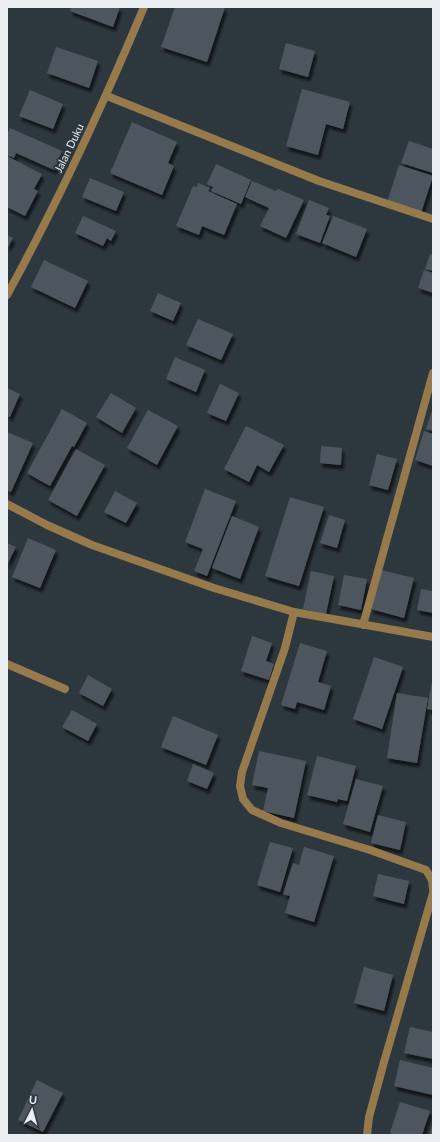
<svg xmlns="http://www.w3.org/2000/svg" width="440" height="1142" font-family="Lato,sans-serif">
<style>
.building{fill:#4d575e;filter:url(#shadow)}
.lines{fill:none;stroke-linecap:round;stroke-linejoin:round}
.minor{stroke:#977a4b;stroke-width:8}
.labels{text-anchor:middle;stroke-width:4;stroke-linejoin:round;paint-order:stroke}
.street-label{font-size:11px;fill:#e8eef2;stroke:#2d373e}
</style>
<defs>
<filter id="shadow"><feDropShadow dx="2.5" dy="4.5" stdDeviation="1" flood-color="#0009"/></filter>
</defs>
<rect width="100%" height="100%" fill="#2d373e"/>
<path class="building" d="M71,7H120L113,27L70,11Z
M175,7H225L207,62L161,47Z
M286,43L315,51L308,77L279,69Z
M56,47L98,61L89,88L47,73Z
M302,89L350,102L343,129L326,124L318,155L286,146Z
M30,90L63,104L53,129L19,116Z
M132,122L177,142L168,163L174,166L162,195L110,173Z
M10,128L62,151L54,170L16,153L14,158L7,155V135Z
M409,141L433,149V173L401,163Z
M7,156L42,174L34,189L38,191L25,216L7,207Z
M216,164L251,180L241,204L211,191L213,187L207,184Z
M399,165L433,176L421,213L387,202Z
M90,178L124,192L116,211L82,197Z
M252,181L276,191L278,189L304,200L286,238L260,226L269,208L245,197Z
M198,183L210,188L208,191L237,204L224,235L202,226L199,235L176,226L193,186L197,187Z
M309,200L329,208L326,215L330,216L320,243L296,234Z
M83,216L116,231L111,241L107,238L103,246L75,233Z
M333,216L367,229L356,257L322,243Z
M7,235L13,238L7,249Z
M430,254L433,255V271L425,269Z
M44,260L88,281L75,308L31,287Z
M424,270L433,273V293L418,288Z
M158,293L181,303L173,321L150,311Z
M198,319L233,334L221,360L186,345Z
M175,357L205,370L196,392L166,379Z
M220,384L239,393L226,421L207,413Z
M7,388L20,394L10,417L7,416Z
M111,393L136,408L122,433L96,417Z
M433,408V431L426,429Z
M62,409L87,423L74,447L72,446L50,486L27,473Z
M148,410L178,426L157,465L127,448Z
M246,426L284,445L269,472L257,465L249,482L224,469Z
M424,431L433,434V466L415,460Z
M7,432L33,443L11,492L7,490Z
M321,446L342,448L341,465L320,463Z
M76,449L105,465L77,516L48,500Z
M377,454L397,459L388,490L369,485Z
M205,489L236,501L207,576L194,571L203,549L185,542Z
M115,491L137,503L126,523L104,512Z
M290,497L324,507L299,586L265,576Z
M329,515L345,520L337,548L320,543Z
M232,516L259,527L240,579L212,568Z
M28,538L56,550L40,588L12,577Z
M7,543L16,547L7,565Z
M381,570L414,578L404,618L371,609Z
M311,571L334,576L326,614L303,609Z
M344,575L367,579L361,610L338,605Z
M421,589L433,591V613L417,610Z
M252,636L272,643L266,661L274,664L269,680L241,671Z
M300,643L327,651L318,682L331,686L324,710L297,702L295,709L281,705Z
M374,657L403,667L382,729L353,719Z
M88,675L112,689L103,706L79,693Z
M432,682H433V710L427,709Z
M397,693L428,698L417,763L387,758Z
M72,710L97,724L88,741L62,727Z
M173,716L218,735L206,765L161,747Z
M259,751L306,761L294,818L263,811L268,788L252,785Z
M317,756L356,766L347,801L338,799L337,802L307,795Z
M193,764L214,773L207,789L187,781Z
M356,779L383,786L370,832L343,824Z
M378,815L406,822L400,850L371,843Z
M270,842L293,848L280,892L257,885Z
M304,847L334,856L314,922L285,913L290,896L283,894L293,863L299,865Z
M378,874L409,881L404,904L373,896Z
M364,967L393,975L384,1011L354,1003Z
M410,1027L433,1032V1059L404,1053Z
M400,1060L433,1068V1095L394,1086Z
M37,1080L63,1093L43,1132L18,1120Z
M400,1102L430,1111L422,1135H396L390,1133Z
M433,1122V1135H429Z"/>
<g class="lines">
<path class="minor" d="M107,96L319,181L433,219
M7,295C58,202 103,105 144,7
M7,504L47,525L92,545L214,588L294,612L433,637
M294,612L285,648L242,772L240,786L243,799L252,810L281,823L370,850L426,870L432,880L433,889
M363,625L433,373
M7,664L65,689
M367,1135L369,1117L384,1062L433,893"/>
</g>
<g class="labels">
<g class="street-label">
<text transform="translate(69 148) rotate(-64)" y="4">Jalan Duku</text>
</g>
</g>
<rect width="440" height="1142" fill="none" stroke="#e8eef2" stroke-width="16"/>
<g transform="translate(32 1110) rotate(6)" stroke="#2d373e" stroke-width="3" paint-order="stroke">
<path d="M0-3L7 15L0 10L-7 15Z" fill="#e8eef2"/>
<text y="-6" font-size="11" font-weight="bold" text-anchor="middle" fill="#e8eef2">U</text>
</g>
</svg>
